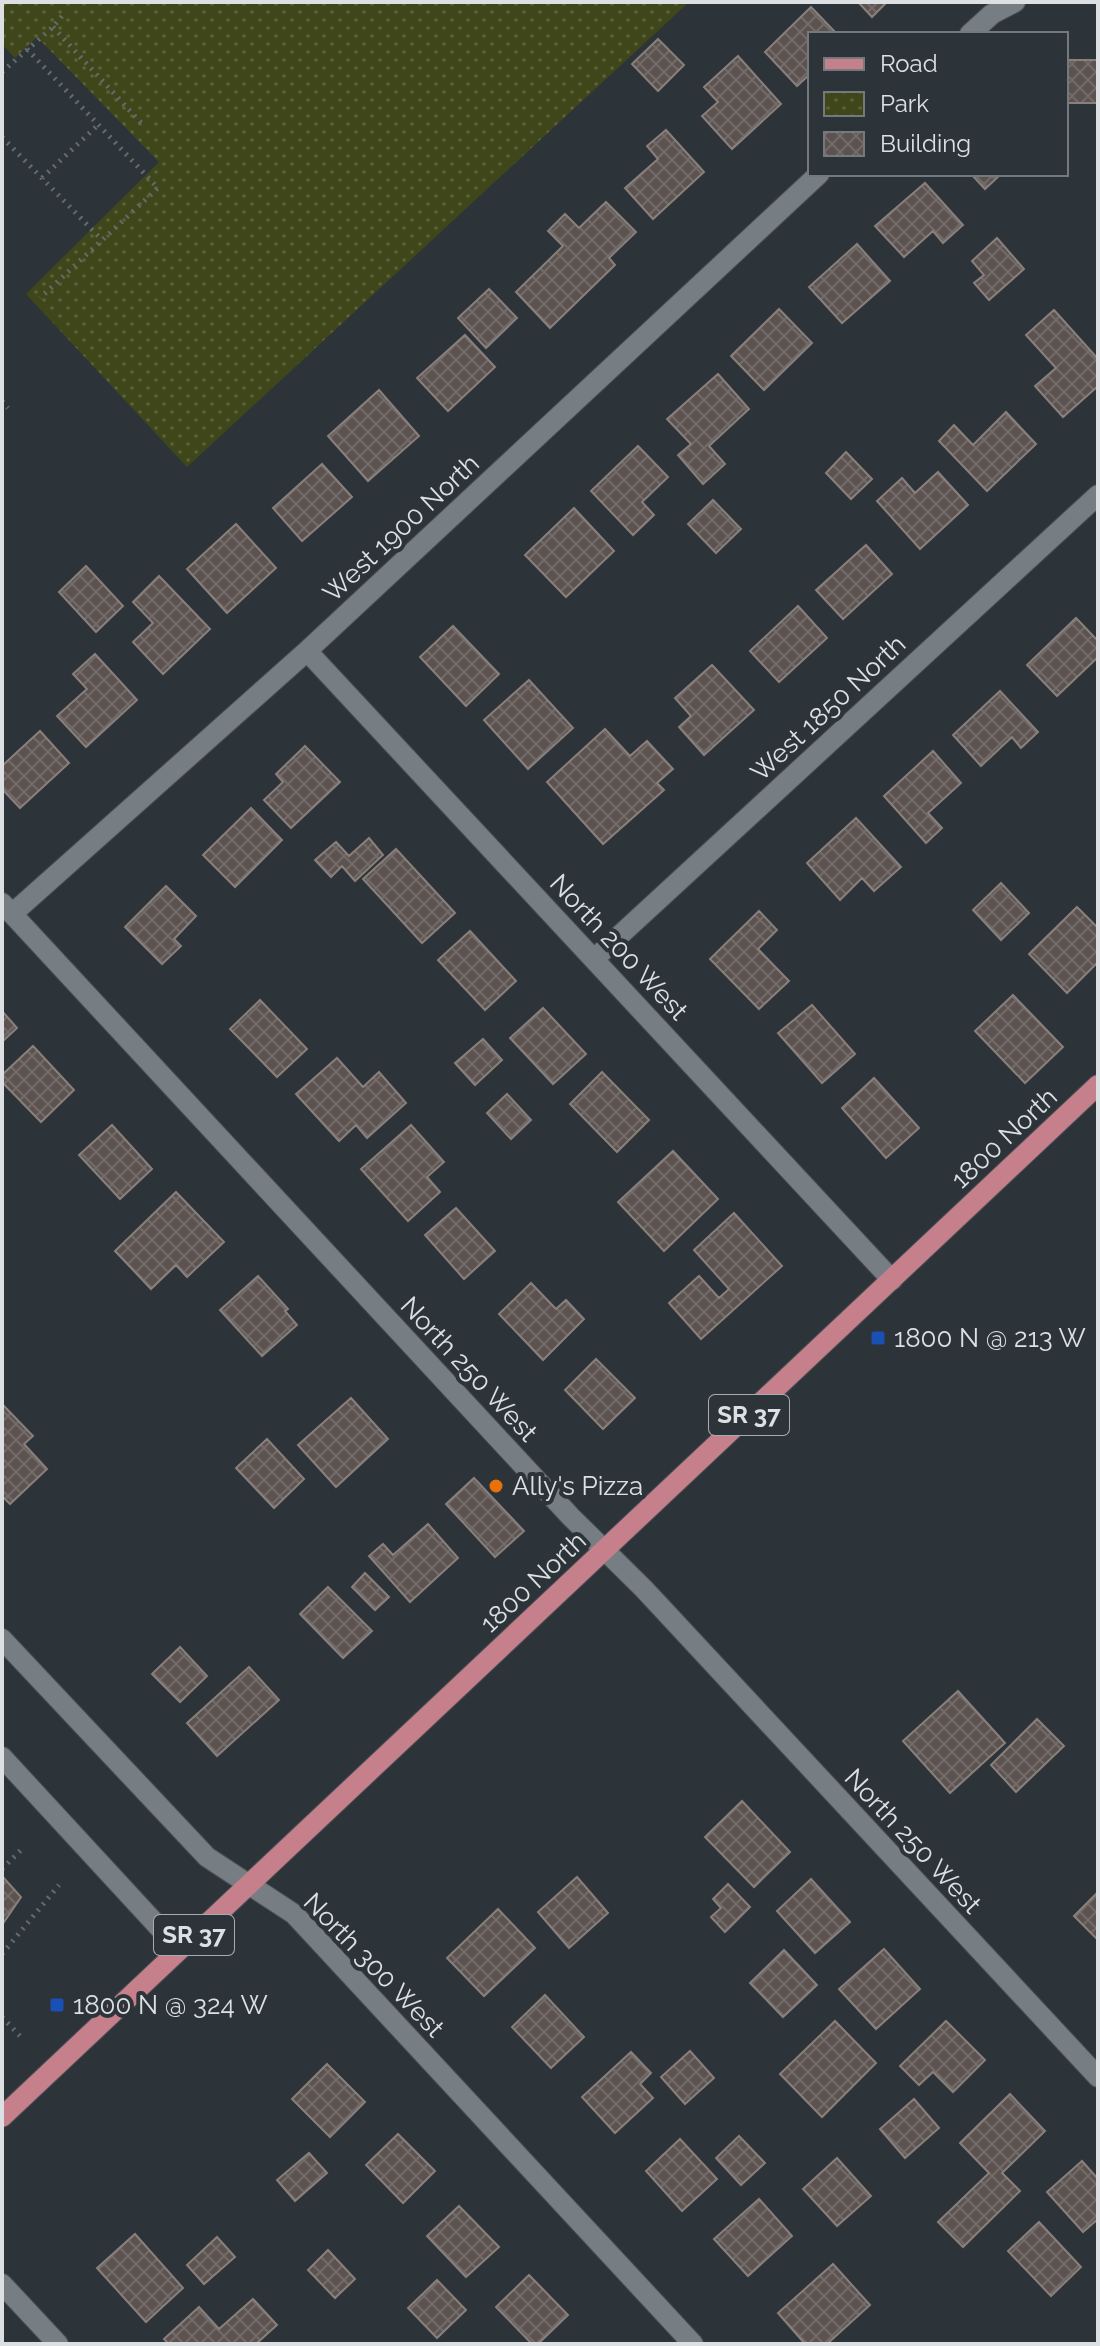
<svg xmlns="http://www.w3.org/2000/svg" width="1100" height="2346" font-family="Raleway,sans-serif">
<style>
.park{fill:url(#park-dots)}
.building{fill:url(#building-cross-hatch);stroke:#897f7b;stroke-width:2}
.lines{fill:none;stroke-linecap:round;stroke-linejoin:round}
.minor-casing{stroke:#494f53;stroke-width:22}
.major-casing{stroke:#494f53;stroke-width:22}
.path{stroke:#646a6e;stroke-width:5;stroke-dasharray:2 6;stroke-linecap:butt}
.minor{stroke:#767e84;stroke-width:20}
.major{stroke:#c6808b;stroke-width:20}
.transit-dot{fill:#1a4fb4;stroke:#2d3439;stroke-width:3}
.food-dot{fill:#e8710a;stroke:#2d3439;stroke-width:3}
.labels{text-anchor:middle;stroke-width:8;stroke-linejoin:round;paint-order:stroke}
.shield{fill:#2d3439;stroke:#a8acb0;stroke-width:2}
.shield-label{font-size:24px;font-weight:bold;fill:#dce0e3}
.street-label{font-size:26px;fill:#dce0e3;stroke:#2d3439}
.poi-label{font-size:26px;fill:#dce0e3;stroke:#2d3439;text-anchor:start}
</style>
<defs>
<pattern id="park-dots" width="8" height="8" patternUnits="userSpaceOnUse" patternTransform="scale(2)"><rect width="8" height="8" fill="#3f471a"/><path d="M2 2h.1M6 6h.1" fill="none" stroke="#5a613b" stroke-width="1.8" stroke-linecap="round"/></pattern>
<pattern id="building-cross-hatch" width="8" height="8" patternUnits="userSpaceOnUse" patternTransform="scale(2)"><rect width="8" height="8" fill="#5c5350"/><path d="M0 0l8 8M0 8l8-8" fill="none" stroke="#736b69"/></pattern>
</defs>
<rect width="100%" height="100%" fill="#2d3439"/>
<path class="park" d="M2,2H689L187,467L26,294L159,162L37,37L15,58L2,44Z"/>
<path class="building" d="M858,2H887L872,17Z
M811,7L837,34H810V76L809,75L797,86L765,52Z
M658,39L684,65L658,91L632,64Z
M738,56L781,104L732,149L702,116L718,102L704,87Z
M1066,60H1098V103H1066Z
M666,130L704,172L653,219L625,188L658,159L647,146Z
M971,174H1001L985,189Z
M925,183L963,225L943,243L933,231L904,257L875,226Z
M606,202L636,232L609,258L615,265L550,328L516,292L563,246L548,231L565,214L579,228Z
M997,238L1024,269L989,300L974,283L984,275L972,261Z
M857,244L890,281L842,323L809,287Z
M489,289L517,318L486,348L458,318Z
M779,309L812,343L764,390L731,356Z
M1054,310L1098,359V386L1063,417L1035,386L1056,368L1026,335Z
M465,335L495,367L448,411L417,378Z
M718,374L749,409L709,446L725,464L703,484L678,455L691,444L667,419Z
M379,390L419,436L368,481L328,436Z
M1006,412L1036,444L987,491L939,441L954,425L973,445Z
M638,446L668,477L642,502L654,515L633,535L591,491Z
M846,452L872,479L851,499L826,473Z
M322,464L352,497L302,541L273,508Z
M938,472L968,505L920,549L877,501L902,478L915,493Z
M713,500L741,529L716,553L688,524Z
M574,508L614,551L566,597L525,555Z
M236,524L276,568L227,613L187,569Z
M866,545L892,574L843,619L816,590Z
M86,566L123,606L96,632L59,592Z
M159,576L210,629L163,674L133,642L153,623L133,602Z
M798,606L827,638L779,682L750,651Z
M1076,618L1098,641V657L1057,696L1027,665Z
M453,626L499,674L466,706L420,657Z
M95,654L137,700L86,747L57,716L87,689L73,674Z
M712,665L754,710L704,755L679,727L691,716L675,698Z
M529,680L573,728L528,769L484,720Z
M1000,691L1038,732L1021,748L1012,737L981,766L953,735Z
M605,729L630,756L647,741L673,769L657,783L664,790L603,844L547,782Z
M40,731L69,763L20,808L2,789V766Z
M305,746L340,782L291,828L264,800L283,782L276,774Z
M933,751L961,783L928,813L942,828L926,843L884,796Z
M251,808L282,840L235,887L203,855Z
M856,818L901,867L874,891L862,878L840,900L807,863Z
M369,838L383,855L355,881L342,866L331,877L315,860L336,842L349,856Z
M396,849L455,913L422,943L363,879Z
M1001,883L1029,913L1001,940L973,910Z
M166,886L196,916L174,939L181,946L162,964L125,927Z
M1077,907L1098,928V962L1067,993L1029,954Z
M759,911L777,930L758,949L789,981L759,1009L710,959Z
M470,931L516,981L485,1010L438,960Z
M1013,995L1063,1047L1025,1083L975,1031Z
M260,1000L307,1049L277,1077L230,1029Z
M812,1005L855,1054L822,1083L778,1033Z
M543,1008L586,1054L553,1084L510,1038Z
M2,1011L17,1028L2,1042Z
M483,1039L502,1060L475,1085L455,1063Z
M33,1046L74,1090L41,1122L2,1082V1075Z
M337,1058L363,1087L379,1072L406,1103L367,1138L356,1125L339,1141L296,1094Z
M602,1072L649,1120L617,1152L570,1104Z
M874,1078L919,1128L886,1158L842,1108Z
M507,1094L531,1120L511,1139L487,1113Z
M112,1125L152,1169L120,1199L79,1155Z
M411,1125L444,1162L427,1177L440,1192L408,1221L361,1169Z
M673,1151L718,1199L664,1251L618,1202Z
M176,1192L224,1242L187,1277L176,1265L151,1289L115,1251Z
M456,1208L495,1251L464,1279L425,1235Z
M734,1213L782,1266L701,1339L669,1303L699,1276L719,1298L729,1289L694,1250Z
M258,1276L288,1309L285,1311L297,1325L262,1356L220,1310Z
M531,1283L556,1309L566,1300L584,1319L543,1360L499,1314Z
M596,1359L635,1398L603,1429L565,1390Z
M351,1398L388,1439L336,1487L298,1445Z
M2,1404L33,1436L24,1444L47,1469L10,1504L2,1496Z
M267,1439L304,1479L274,1508L236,1468Z
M474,1478L524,1531L495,1557L446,1504Z
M428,1524L458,1558L410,1602L369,1556L383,1544L393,1555Z
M365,1573L389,1597L375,1610L352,1587Z
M328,1587L372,1631L343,1658L300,1614Z
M180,1647L207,1676L180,1702L152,1674Z
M249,1667L279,1700L217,1756L187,1723Z
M958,1691L1005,1743L950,1793L903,1741Z
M1037,1719L1064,1746L1016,1792L991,1765Z
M742,1801L790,1852L754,1887L705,1837Z
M2,1876L21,1897L2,1925Z
M577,1877L608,1913L569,1948L538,1912Z
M811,1879L850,1922L815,1953L777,1911Z
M728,1884L750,1907L725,1932L711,1917L721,1908L713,1899Z
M1098,1892V1940L1074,1916Z
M498,1909L535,1948L484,1996L447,1958Z
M884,1949L920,1989L876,2029L839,1989Z
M784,1950L817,1985L783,2017L750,1983Z
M545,1995L584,2037L551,2068L512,2027Z
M835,2021L876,2063L822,2117L780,2074Z
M946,2021L985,2060L953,2092L933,2072L919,2085L900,2066Z
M690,2051L714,2078L685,2104L661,2077Z
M631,2052L651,2073L640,2084L653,2098L615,2133L582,2097Z
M327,2064L365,2102L330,2137L292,2099Z
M1010,2094L1045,2131L1002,2173L1020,2191L963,2247L938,2222L989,2173L960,2143Z
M914,2099L939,2128L905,2158L880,2129Z
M398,2134L435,2171L403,2203L366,2165Z
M739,2136L765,2163L741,2185L716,2158Z
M680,2139L717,2179L682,2211L646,2171Z
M309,2153L327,2173L295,2201L277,2180Z
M837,2158L871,2196L837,2226L803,2189Z
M1082,2161L1098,2179V2219L1083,2232L1047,2192Z
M759,2199L792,2236L748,2276L714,2239Z
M459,2206L499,2247L466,2277L427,2236Z
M1039,2222L1081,2267L1051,2296L1008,2251Z
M135,2234L183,2288L146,2322L97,2268Z
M217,2237L235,2257L204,2284L187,2265Z
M328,2250L355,2279L335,2298L308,2270Z
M833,2264L870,2305L827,2344H805L778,2313Z
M529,2275L568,2315L538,2344H532L496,2307Z
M437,2280L466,2310L437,2338L408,2308Z
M253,2299L277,2325L256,2344H169L164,2339L199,2307L219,2329Z"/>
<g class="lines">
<defs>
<path id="minor" d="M970,34L992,14L1015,2
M307,651L892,1280
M2,903L571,1517L644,1589L1098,2077
M12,914L307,651L819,174
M594,959L1098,495
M2,1639L207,1857L294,1914L693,2344
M2,1757L179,1949
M2,2284L58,2344"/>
<path id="major" d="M2,2117L1098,1085"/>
</defs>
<use href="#minor" class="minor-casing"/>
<use href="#major" class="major-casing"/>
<path class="path" d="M53,27L143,125
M27,49L158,188L40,298
M2,72L53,27L62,16
M2,137L102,240
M42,178L98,125
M2,401L8,408
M2,1869L23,1848
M2,1954L59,1885
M2,2017L20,2036"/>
<use href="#minor" class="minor"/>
<use href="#major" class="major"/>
</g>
<g class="transit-dot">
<rect x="870" y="1330" width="16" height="16" rx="4"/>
<rect x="49" y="1997" width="16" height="16" rx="4"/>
</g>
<circle class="food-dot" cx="496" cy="1486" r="8"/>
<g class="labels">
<g class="shield">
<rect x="709" y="1395" width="80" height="40" rx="6"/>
<rect x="154" y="1915" width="80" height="40" rx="6"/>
</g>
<g class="shield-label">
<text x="749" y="1423">SR 37</text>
<text x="194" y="1943">SR 37</text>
</g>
<g class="street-label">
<text transform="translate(401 528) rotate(-43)" y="9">West 1900 North</text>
<text transform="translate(828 708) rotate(-43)" y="9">West 1850 North</text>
<text transform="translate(619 947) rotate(47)" y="9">North 200 West</text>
<text transform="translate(1004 1138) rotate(-43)" y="9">1800 North</text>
<text transform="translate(469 1369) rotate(47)" y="9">North 250 West</text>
<text transform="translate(533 1582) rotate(-43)" y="9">1800 North</text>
<text transform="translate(913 1841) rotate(47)" y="9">North 250 West</text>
<text transform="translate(374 1965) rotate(46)" y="9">North 300 West</text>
</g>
<g class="poi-label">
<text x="894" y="1347">1800 N @ 213 W</text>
<text x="512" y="1495">Ally's Pizza</text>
<text x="73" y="2014">1800 N @ 324 W</text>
</g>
</g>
<rect width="1100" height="2346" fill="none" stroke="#dce0e3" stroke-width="8"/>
<rect x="808" y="32" width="260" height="144" fill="#2d3439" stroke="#73797d" stroke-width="2"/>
<rect x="824" y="58" width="40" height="12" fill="#c6808b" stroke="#73797d" stroke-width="2"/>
<text x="880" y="72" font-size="24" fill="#dce0e3">Road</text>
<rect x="824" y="92" width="40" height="24" fill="url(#park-dots)" stroke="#73797d" stroke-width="2"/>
<text x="880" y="112" font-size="24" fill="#dce0e3">Park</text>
<rect x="824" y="132" width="40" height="24" fill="url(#building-cross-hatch)" stroke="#73797d" stroke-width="2"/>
<text x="880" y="152" font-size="24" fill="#dce0e3">Building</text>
</svg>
